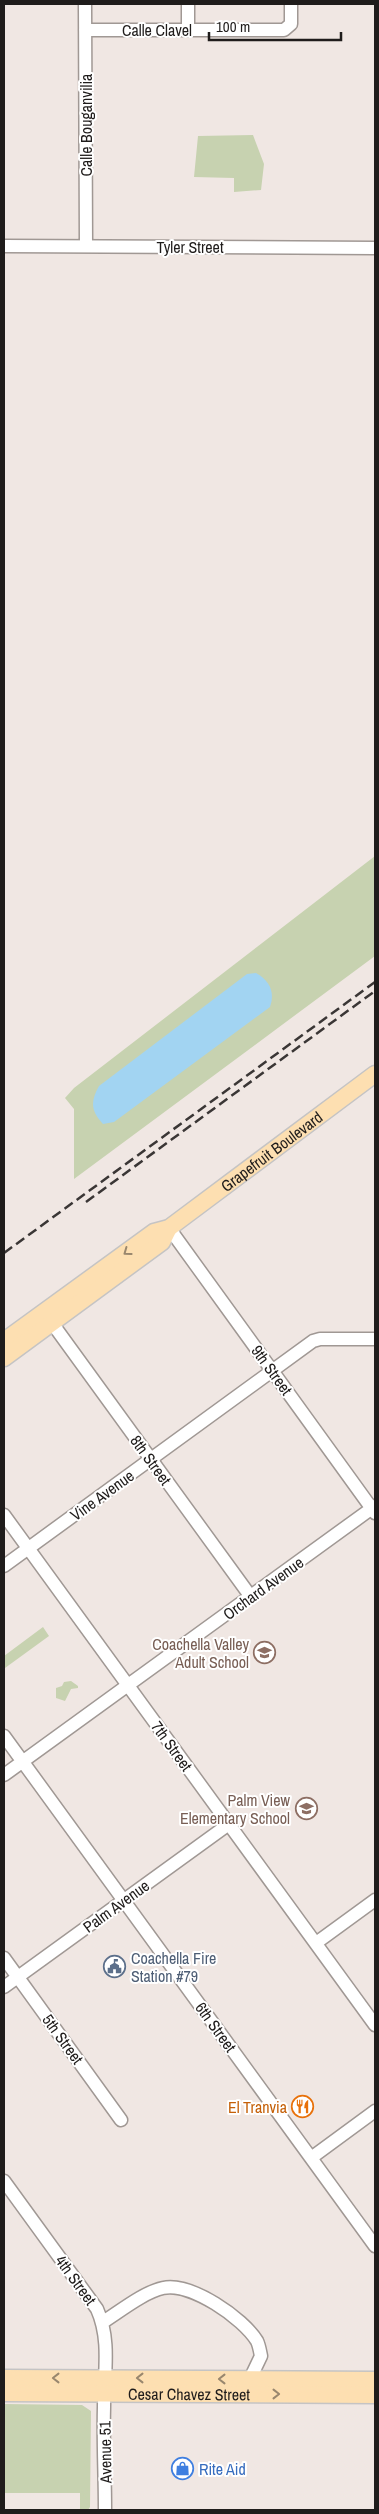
<svg xmlns="http://www.w3.org/2000/svg" width="379" height="2514" font-family="'Archivo Narrow',sans-serif">
<style>
.green{fill:#c7d2b0}
.water{fill:#a2d4f2}
.lines{fill:none;stroke-linecap:round;stroke-linejoin:round}
.minor-casing{stroke:#a09894;stroke-width:15}
.major-casing{stroke:#c5c4c4;stroke-width:19}
.minor{stroke:#fff;stroke-width:12}
.major{stroke:#fddfb1;stroke-width:16}
.rail{stroke:#3a3635;stroke-width:2.5;stroke-dasharray:10 5;stroke-linecap:butt}
.oneway{stroke:#99876e}
.labels{text-anchor:middle;stroke-width:4;stroke-linejoin:round;paint-order:stroke}
.street-label{font-size:16px;fill:#1f1c1b;stroke:#fff}
.education-label{font-size:16px;fill:#785e54;stroke:#fff;text-anchor:end}
.service-label{font-size:16px;fill:#4e5e75;stroke:#fff;text-anchor:start}
.food-label{font-size:16px;fill:#c56008;stroke:#fff;text-anchor:end}
.shop-label{font-size:16px;fill:#366cbe;stroke:#fff;text-anchor:start}
</style>
<rect width="100%" height="100%" fill="#f0e7e3"/>
<path class="green" d="M253,135L264,164L261,190L234,192V178L194,177L198,136Z
M375,856V956L74,1179V1109L65,1098L74,1088Z
M43,1627L49,1636L5,1668L4,1656Z
M71,1681L78,1686V1688L71,1689L65,1701L56,1698V1688L62,1686L64,1682Z
M4,2404L82,2405L91,2411L90,2507L88,2510H80V2493H4Z"/>
<path class="water" d="M256,973C270,981 275,992 270,1007L114,1122L103,1124C91,1111 90,1102 99,1086L247,974Z"/>
<g class="lines">
<defs>
<path id="minor" d="M85,4L86,246
M188,4V30
M85,30H284L291,24V4
M4,246L375,248
M169,1228L375,1513
M52,1323L251,1597
M4,1515L375,2025
M4,1566L313,1341L320,1339H375
M4,1736L375,2246
M4,1775L375,1506
M316,1943L375,1900
M4,1958L121,2120
M4,1987L229,1824
M311,2158L375,2111
M4,2181L97,2309C111,2340 104,2373 104,2407C103,2441 105,2476 105,2510
M103,2322C119,2312 144,2292 163,2288C191,2282 243,2318 257,2341C259,2345 260,2351 261,2356L250,2379"/>
<g id="major">
<path id="s1" d="M4,1341L154,1232L169,1228L375,1074"/>
<path d="M4,1358L162,1242L169,1228"/>
<path d="M4,2378L375,2380"/>
<path id="s2" d="M4,2393L375,2395"/>
</g>
</defs>
<use href="#minor" class="minor-casing"/>
<use href="#major" class="major-casing"/>
<use href="#minor" class="minor"/>
<use href="#major" class="major"/>
<path class="rail" d="M86,1202L375,991
M4,1253L375,982"/>
</g>
<defs><path id="oneway-chevron" d="M-2-3.5L2.5 0L-2 3.5" fill="none" stroke-width="1.6" stroke-linecap="round" stroke-linejoin="round" transform="scale(1.25)"/></defs>
<g class="oneway">
<use href="#oneway-chevron" transform="translate(127 1252) rotate(144)"/>
<use href="#oneway-chevron" transform="translate(56 2378) rotate(-180)"/>
<use href="#oneway-chevron" transform="translate(140 2378) rotate(-180)"/>
<use href="#oneway-chevron" transform="translate(222 2379) rotate(-180)"/>
<use href="#oneway-chevron" transform="translate(276 2394)"/>
</g>
<defs>
<symbol id="school-ring" viewBox="-11 -11 22 22"><circle r="9.5" fill="#fff" stroke="#8d6e63" stroke-width="1.5"/><path d="M0-5L7-2L0 1L-7-2ZM-4 1L0 2.5L4 1V4Q0 6-4 4Z" fill="#8d6e63"/></symbol>
<symbol id="civic-ring" viewBox="-11 -11 22 22"><circle r="9.5" fill="#fff" stroke="#5c6f8a" stroke-width="1.5"/><path d="M-.6-6.5H3V-4.5H.6V-3L4-1V1h2V6H-6V1h2V-1L-.6-3ZM-1.2 2.5V6h2.4V2.5Z" fill="#5c6f8a"/></symbol>
<symbol id="restaurant-ring" viewBox="-11 -11 22 22"><circle r="9.5" fill="#fff" stroke="#e8710a" stroke-width="1.5"/><path d="M-5-6h1v4h1v-4h1v4h1v-4h1v5L-1.5 .5V6h-2V.5L-5-1ZM5-6V6H3V1.5H1.5Q1.5-4 5-6Z" fill="#e8710a"/></symbol>
<symbol id="shop-ring" viewBox="-11 -11 22 22"><circle r="9.5" fill="#fff" stroke="#3f7fe0" stroke-width="1.5"/><path d="M-5-2.5h2.3a2.7 3.5 0 0 1 5.4 0H5L5.5 6h-11ZM-1.5-2.5h3a1.5 2.3 0 0 0-3 0Z" fill="#3f7fe0"/></symbol>
</defs>
<g fill-rule="evenodd">
<use href="#school-ring" x="252" y="1640" width="25" height="25"/>
<use href="#school-ring" x="294" y="1796" width="25" height="25"/>
<use href="#civic-ring" x="102" y="1954" width="25" height="25"/>
<use href="#restaurant-ring" x="290" y="2094" width="25" height="25"/>
<use href="#shop-ring" x="170" y="2456" width="25" height="25"/>
</g>
<g class="labels">
<g class="street-label">
<text x="157" y="36">Calle Clavel</text>
<text transform="translate(86 125) rotate(-90)" y="6">Calle Bouganvilia</text>
<text x="190" y="253">Tyler Street</text>
<text dy="6" stroke="none"><textPath href="#s1" startOffset="329">Grapefruit Boulevard</textPath></text>
<text transform="translate(272 1370) rotate(54)" y="6">9th Street</text>
<text transform="translate(151 1460) rotate(54)" y="6">8th Street</text>
<text transform="translate(102 1495) rotate(-36)" y="6">Vine Avenue</text>
<text transform="translate(263 1588) rotate(-36)" y="6">Orchard Avenue</text>
<text transform="translate(172 1746) rotate(54)" y="6">7th Street</text>
<text transform="translate(116 1906) rotate(-36)" y="6">Palm Avenue</text>
<text transform="translate(216 2027) rotate(54)" y="6">6th Street</text>
<text transform="translate(63 2039) rotate(54)" y="6">5th Street</text>
<text transform="translate(76 2280) rotate(54)" y="6">4th Street</text>
<text dy="6" stroke="none"><textPath href="#s2" startOffset="185">Cesar Chavez Street</textPath></text>
<text transform="translate(105 2452) rotate(-91)" y="6">Avenue 51</text>
</g>
<g class="education-label">
<text x="249" y="1650">Coachella Valley<tspan x="249" dy="18">Adult School</tspan></text>
<text x="290" y="1806">Palm View<tspan x="290" dy="18">Elementary School</tspan></text>
</g>
<g class="service-label">
<text x="131" y="1964">Coachella Fire<tspan x="131" dy="18">Station #79</tspan></text>
</g>
<g class="food-label">
<text x="287" y="2113">El Tranvia</text>
</g>
<g class="shop-label">
<text x="199" y="2475">Rite Aid</text>
</g>
</g>
<rect width="379" height="2514" fill="none" stroke="#1f1c1b" stroke-width="10"/>
<path d="M209 32v8h132v-8" fill="none" stroke="#1f1c1b" stroke-width="2.5"/>
<text x="216" y="32" font-size="15" fill="#1f1c1b" stroke="#ffffff" stroke-width="4" paint-order="stroke">100 m</text>
</svg>
